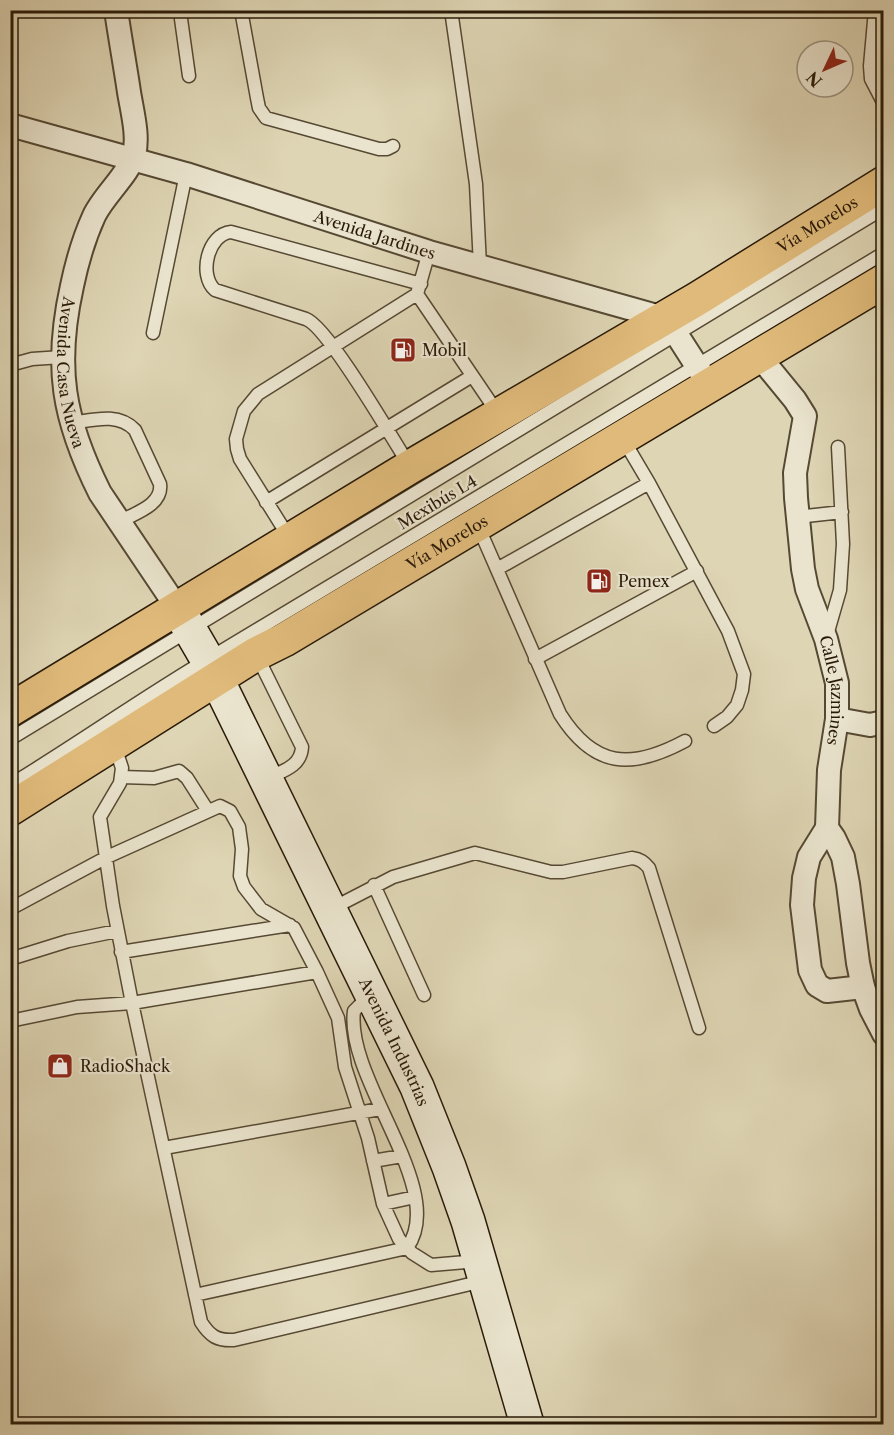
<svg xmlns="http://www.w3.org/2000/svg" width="894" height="1435" font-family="'Libre Caslon Text',serif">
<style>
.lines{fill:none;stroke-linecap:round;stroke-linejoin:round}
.service-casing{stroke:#564933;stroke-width:15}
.minor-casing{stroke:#564933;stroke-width:26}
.secondary-casing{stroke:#291a08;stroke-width:36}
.primary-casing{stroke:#291a08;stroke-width:36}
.service{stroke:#eae4ce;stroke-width:12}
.minor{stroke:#eae4ce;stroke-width:22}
.secondary{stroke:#eae4ce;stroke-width:33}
.primary{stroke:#dfba7a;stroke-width:33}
.labels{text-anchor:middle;stroke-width:4.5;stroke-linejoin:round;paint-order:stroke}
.street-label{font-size:16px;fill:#291a08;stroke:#eae4ce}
.poi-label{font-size:16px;fill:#291a08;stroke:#eae4ce;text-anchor:start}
</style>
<rect width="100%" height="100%" fill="#ded5b4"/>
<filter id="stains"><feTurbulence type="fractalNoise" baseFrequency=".00333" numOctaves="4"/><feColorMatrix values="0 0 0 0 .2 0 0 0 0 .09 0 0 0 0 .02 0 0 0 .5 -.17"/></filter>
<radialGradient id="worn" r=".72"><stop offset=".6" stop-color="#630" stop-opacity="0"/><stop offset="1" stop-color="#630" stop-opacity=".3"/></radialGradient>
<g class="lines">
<defs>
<path id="service" d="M183,10L181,19L189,76
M241,10L257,98L259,108L266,118L379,149H387L393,146
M451,10L476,184L480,266
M875,10L870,66L871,79L884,104
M872,288L884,308
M417,294L499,415
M153,333L186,174
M10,365L32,359L62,357
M71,423C93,420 118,412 135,430L160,484C163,505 135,513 119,522
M623,439L649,483L728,631L744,674L742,690L737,705L727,717L714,726
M409,465C392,438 328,327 306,319L215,290C198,275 208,234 231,232L421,284
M266,502L472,376
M797,517L842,512
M478,526L560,714C594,768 631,770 685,741
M290,539L240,459L237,449L236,439L244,411L258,394L417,294L429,252
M497,569L649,483
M827,635L840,590L843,544L838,447
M256,654L302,747C301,767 282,771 266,779
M535,659L697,571
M10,739L884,208
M114,744L122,768L120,783L100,817L113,906L132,1003L201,1322C210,1336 217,1341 234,1340L483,1281
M121,777L154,778L179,771L187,778L208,811
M10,785C78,744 142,698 210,658C434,522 660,389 884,253
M374,885L424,995
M10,909L107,857L220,806L230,811L239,827L242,849L240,876L244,887L261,909L294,928L317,972L338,1018L345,1067L368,1138L383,1204L399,1239L412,1253L431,1265L478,1261
M331,909L393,877L475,853L551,872H563L632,858C640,859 644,862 649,868L699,1028
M121,952L290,925
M10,959L68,941L117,931
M10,1021L77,1007L132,1003L317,972
M164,1148L380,1109
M373,1161L402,1156
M383,1204L415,1197
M195,1295L407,1248C449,1190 345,1080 354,1011L370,995"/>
<g id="minor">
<path id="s1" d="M116,10C120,38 125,65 129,92C132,111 139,136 134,155C129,174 103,196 94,216C84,238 77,262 72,286C54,367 63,419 100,493L178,609"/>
<path id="s2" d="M10,125L186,174L429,252L664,318L677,335L709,385"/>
<path id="s3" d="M759,356L795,400L805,416L795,473L796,498L803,569L807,589L826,639L837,683V719L829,770L827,828L834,838L843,857L848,884L858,963L863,987L871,1009L884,1034"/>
<path d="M837,719L870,725L884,722"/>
<path d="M827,828L809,857L804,878L802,905L810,970L817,985L827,991L863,987"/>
</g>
<g id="secondary">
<path id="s4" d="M178,609L207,659L417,1087L449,1167L468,1221L527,1424"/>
</g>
<g id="primary">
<path id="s5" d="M10,710L410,467L697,299L884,183"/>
<path id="s6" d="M10,809L256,654L284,640L884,281"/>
</g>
</defs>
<use href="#service" class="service-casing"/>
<use href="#minor" class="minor-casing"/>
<use href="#secondary" class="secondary-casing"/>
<use href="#primary" class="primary-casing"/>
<use href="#service" class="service"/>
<use href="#minor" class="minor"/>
<use href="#secondary" class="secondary"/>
<use href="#primary" class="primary"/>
</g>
<defs>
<symbol id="fuel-square" viewBox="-11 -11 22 22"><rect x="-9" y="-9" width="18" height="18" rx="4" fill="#8f2418" stroke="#eae4ce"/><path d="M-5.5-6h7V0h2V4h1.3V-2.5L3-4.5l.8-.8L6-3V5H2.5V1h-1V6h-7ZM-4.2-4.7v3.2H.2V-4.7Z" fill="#fff"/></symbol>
<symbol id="shop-square" viewBox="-11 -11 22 22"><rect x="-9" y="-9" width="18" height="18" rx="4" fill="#8f2418" stroke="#eae4ce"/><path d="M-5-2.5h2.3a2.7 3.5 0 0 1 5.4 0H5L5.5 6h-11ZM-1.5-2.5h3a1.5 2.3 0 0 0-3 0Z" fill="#fff"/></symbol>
</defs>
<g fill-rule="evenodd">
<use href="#fuel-square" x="388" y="335" width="30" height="30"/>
<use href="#fuel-square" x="584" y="566" width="30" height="30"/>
<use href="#shop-square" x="45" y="1051" width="30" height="30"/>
</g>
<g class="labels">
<g class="street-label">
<text dy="6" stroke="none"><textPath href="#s5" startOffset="942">Vía Morelos</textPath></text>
<text dy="6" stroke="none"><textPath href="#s2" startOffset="381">Avenida Jardines</textPath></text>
<text dy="6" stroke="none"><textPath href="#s1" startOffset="381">Avenida Casa Nueva</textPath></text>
<text transform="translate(437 502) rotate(-31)" y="6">Mexibús L4</text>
<text dy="6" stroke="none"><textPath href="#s6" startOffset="512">Vía Morelos</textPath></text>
<text dy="6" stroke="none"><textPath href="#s3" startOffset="356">Calle Jazmines</textPath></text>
<text dy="6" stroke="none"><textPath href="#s4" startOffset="484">Avenida Industrias</textPath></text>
</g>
<g class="poi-label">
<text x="422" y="356">Mobil</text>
<text x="618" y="587">Pemex</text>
<text x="80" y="1072">RadioShack</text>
</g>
</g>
<rect width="894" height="1435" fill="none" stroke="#ded5b4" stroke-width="36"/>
<rect x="12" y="12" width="870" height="1411" fill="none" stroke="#291a08" stroke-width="3"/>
<rect x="18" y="18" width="858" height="1399" fill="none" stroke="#291a08" stroke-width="1.5"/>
<g transform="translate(825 69) rotate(226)"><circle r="28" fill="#eae4ce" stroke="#9d937f" stroke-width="1.5"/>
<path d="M0-4.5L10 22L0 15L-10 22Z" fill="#8f2418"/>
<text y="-9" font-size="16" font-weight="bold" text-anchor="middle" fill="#291a08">N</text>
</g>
<rect width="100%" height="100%" filter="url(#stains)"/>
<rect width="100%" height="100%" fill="url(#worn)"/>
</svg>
